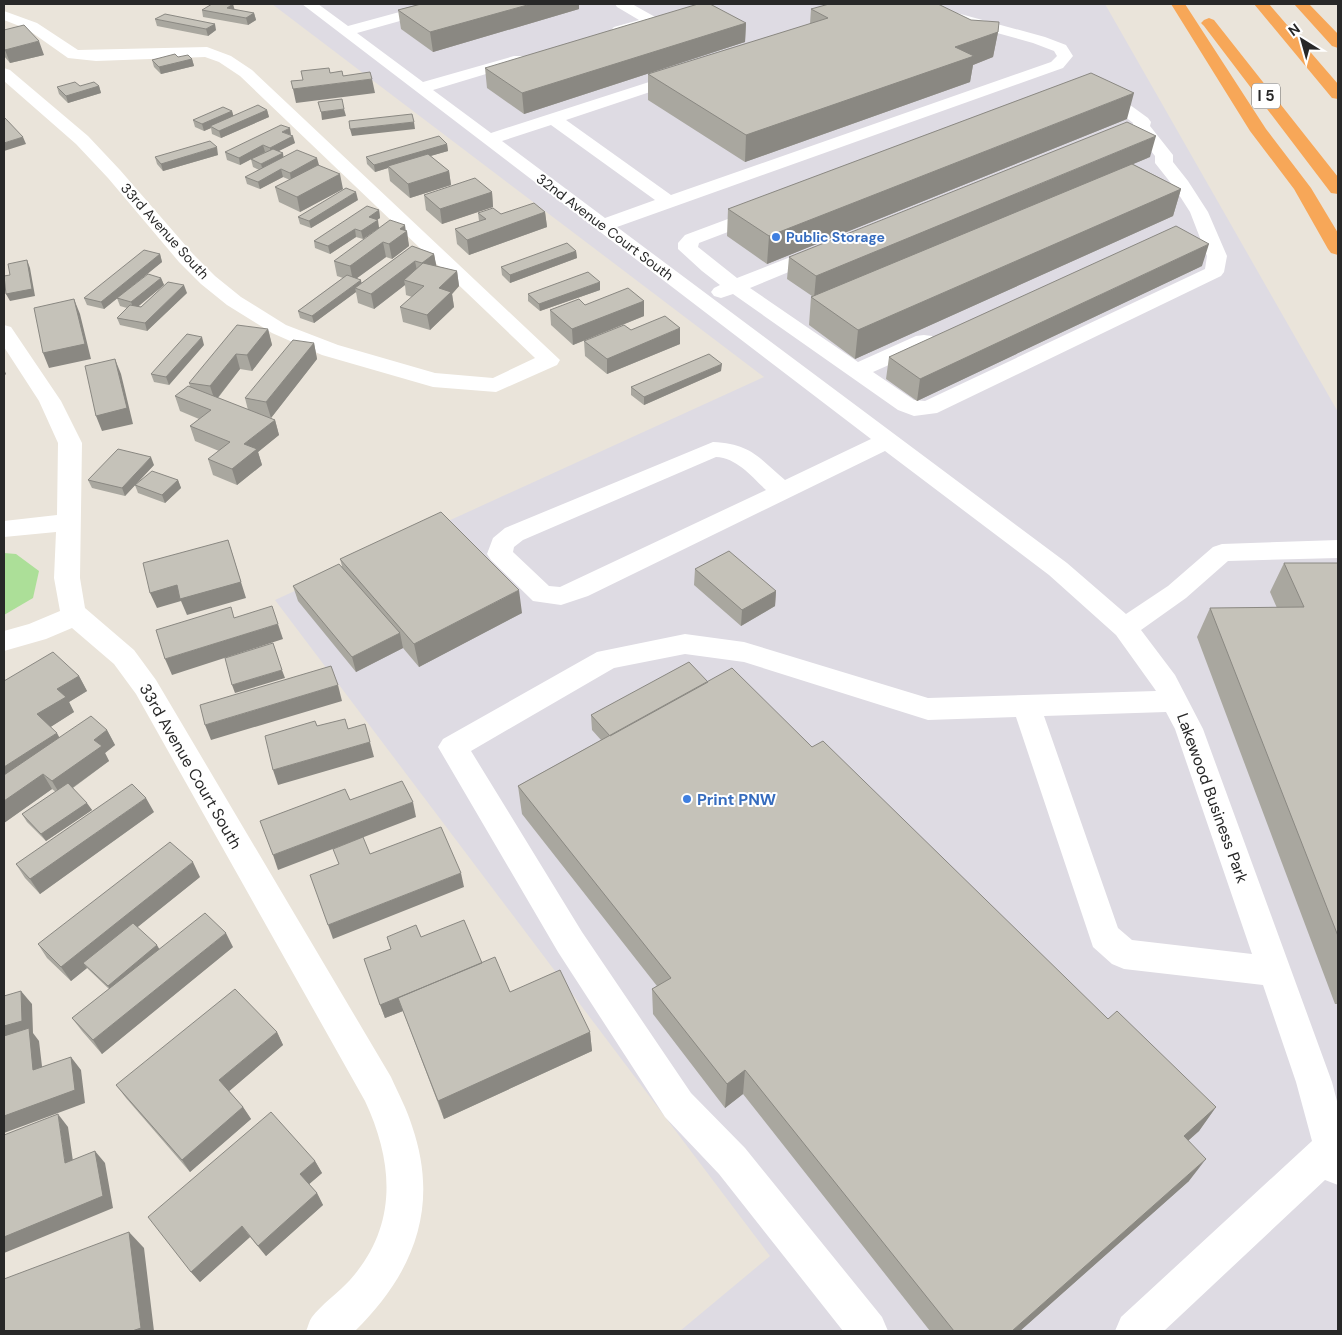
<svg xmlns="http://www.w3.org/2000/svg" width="1342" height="1335" font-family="'DM Sans',sans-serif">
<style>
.industrial{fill:#dedbe3}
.green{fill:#acdf98}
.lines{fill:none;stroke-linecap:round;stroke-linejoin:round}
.minor{fill:#fff;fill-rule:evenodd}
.highway{fill:#f7a758;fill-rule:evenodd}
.wall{fill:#a9a79f}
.shaded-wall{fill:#8a8882}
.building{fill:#c5c2b9;stroke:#8a8882}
.shop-dot{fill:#3f7fe0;stroke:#fff;stroke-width:2}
.labels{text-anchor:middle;stroke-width:4;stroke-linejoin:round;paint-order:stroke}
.far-street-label{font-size:14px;fill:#282828;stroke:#fff}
.far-shop-label{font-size:14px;font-weight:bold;fill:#366cbe;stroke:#fff;text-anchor:start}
.shield{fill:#fff;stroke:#686868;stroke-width:1}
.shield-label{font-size:15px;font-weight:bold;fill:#282828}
.street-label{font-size:16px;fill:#282828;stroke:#fff}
.shop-label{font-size:16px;font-weight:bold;fill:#366cbe;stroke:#fff;text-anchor:start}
</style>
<rect width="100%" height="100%" fill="#eae4da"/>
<path class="industrial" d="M272,4H1105L1338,412V1331H680L770,1256L275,600L764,377Z"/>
<path class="green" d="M4,553L16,554L39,571L33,598L4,615Z"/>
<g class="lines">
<path class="minor" d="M302,4H318L348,26L429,4H452L450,7L357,33L423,82L514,56H526L528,59L526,62L433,90L491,133L677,73H689L691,76L689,79L566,120L671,195L1051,62L1057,56L1054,51L1033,43L903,7L901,4H924L1045,37L1066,45L1073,56L1063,68L617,227L1067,563L1126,614L1168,586L1213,547L1222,544L1338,540V558L1228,561L1186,598L1141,630L1175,675L1203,729L1332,1082L1338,1105V1185L1325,1180L1164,1331H1115L1121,1317L1312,1141L1296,1082L1263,985L1124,969L1112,964L1093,947L1016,717L928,720L744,662L685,654L614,668L471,751L582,932L691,1093L745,1148L882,1317L888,1331H843L719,1174L665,1117L558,952L438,747L443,739L597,652L685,634L744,642L928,698L1156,691L1154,688L1116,635L1049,575L885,451L588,596L561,605L533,601L491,560L487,554L493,538L505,528L713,442C751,444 758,457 785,480L871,439ZM551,125L655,200L605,218L502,141ZM716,457C737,458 751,476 766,490L560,587L549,586L513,552L514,547L523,540ZM1166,712L1175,729L1252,954L1132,940L1118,928L1044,716Z
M615,4H632L657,18L660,21L657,24L619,35L614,33L611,30L614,27L639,20L617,7Z
M4,11L37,23L78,50L207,47L231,56L252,70L560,360L557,365L496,392L433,387L322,355L272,333L227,305L201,284L179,262L108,178L76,144L4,81V68L10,70L88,136L120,170L193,254L215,276L241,297L286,325L338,345L435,373L493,378L535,358L240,76L219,62L205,57L96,61L68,58L27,29L4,20Z
M1087,85L1115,94L1148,118L1151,122L1150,126L1173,155V162L1188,181L1208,212L1227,256L1224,272L1221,276L937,413L914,416L898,410L733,294L721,298L714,296L711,292L714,288L720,285L702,271L678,249V243L685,235ZM1088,95L1110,105L1133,123L1132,127L1155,156V163L1174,187L1190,212L1207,256L1205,269L925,401L914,400L873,372L932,346L935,341L932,336L924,335L916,336L858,362L750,288L830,255L833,251L830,247L823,245L816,247L737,278L698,247L699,243Z
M4,325L11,327L61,401L82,443L80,578L85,608L134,650L156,680L391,1077C398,1093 407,1109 412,1126C440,1207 414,1273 355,1331H306C308,1327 309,1321 312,1317C320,1306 340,1291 350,1280C398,1226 394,1163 365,1101L136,694L114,664L72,628L46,639L4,651V631L29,624L60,611L54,578L56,532L4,537V521L57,515L58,443L39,401L4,347Z"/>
<path class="highway" d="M1171,4H1185L1266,129L1311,188L1338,233V255L1331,253L1328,249L1294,189L1250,131Z
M1254,4H1269L1338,84V99L1332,98Z
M1294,4H1309L1338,34V48L1332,46Z
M1209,18L1214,20L1338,177V194L1331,193L1204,26L1201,23L1204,20Z"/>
</g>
<path class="wall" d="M420,4H579V9L433,52L401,29L398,10Z
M811,9L998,32L993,57L973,65L970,82L745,162L648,100V74L810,24Z
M202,10L254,13L256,20L248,25L203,17Z
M155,19L216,30L208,36L157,26Z
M746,23L745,42L524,114L487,88L485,68Z
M4,30L44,55L10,63L4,56Z
M178,57L192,59L194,66L161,74L154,67L152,60Z
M80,86H99L101,93L68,103L59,94L57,87Z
M267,110L269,117L221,138L212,134L211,128L204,131L195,127L193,120L232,111L233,116Z
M1127,119L767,264L727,236L728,209Z
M291,135L295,143L278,151L283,157L319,165L343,189L300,212L279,202L275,187L290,180L283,177L260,189L247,184L245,177L259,170L253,167L251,159L240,165L227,160L225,152Z
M447,144L448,151L430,156L449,171L451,185L410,198L390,181L388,168L375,172L367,164L366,157Z
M218,155L163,171L157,164L155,157Z
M1150,157L1133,164L1181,189L1173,216L855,359L809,325L811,297L812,296L787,279L789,257Z
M492,192L493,207L442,224L426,210L424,195Z
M358,200L311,228L300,224L298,217Z
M379,210L380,218L377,220L379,228L363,239L356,237L330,254L315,248L314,241Z
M545,212L547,227L469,255L457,244L455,229L479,221L478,213L501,214Z
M406,231L409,246L392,259L386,257L357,278L362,283L412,246L434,254L436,266L457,271L459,286L452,294L454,307L430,330L403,322L400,307L412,297L406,295L405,285L374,309L358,303L356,292L314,323L300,318L298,311L343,278L337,276L334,261Z
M576,251L577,258L510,283L502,275L501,267Z
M160,254L162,262L104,309L87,305L84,298Z
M1202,266L917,401L886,379L889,357Z
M161,278L164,285L138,306L141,307L187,293L147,331L120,325L117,318L127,308L120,306L117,298Z
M600,290L540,311L528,301V294Z
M644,301V316L573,345L551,325L550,310L585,305Z
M268,329L272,345L252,371L240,369L218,398L248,410L245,398L314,343L317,359L271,418L268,417L275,420L279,435L258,452L262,465L237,485L213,475L208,459L219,451L195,441L190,426L199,419L180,411L175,396L190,387L189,383Z
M631,330L680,344L607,374L585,356L584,341Z
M204,345L169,385L154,382L151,374Z
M721,371L644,405L631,395V387Z
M154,465L137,483L178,480L181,488L165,503L138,493L135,485L125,496L92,488L88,480Z
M340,559L522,613L419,667L403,648L356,672L298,601L293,586L342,566Z
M1284,563H1338V1004H1335L1197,637L1210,608H1277L1270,592Z
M695,569L776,591L775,606L741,626L694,585Z
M79,676L87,691L69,702L74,712L50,727L59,738L107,730L115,745L105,753L109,761L73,788L92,810L46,841L27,822L22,814L56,792L52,789L4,823V681Z
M708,682L812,747L1108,1019L1216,1107L1199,1131L1188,1141L1189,1181L1020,1331H930L743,1094L725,1108L653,1014L652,989L657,986L522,814L518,786L601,740L592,730L591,715Z
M154,812L40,894L25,878L16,864Z
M200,877L137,927L159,949L233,947L102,1054L82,1031L72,1018L109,989L87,968L71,981L47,958L38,944Z
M387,937H421L482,963L510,992L590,1032L592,1051L444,1119L403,1011L385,1018L364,959L391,949Z
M277,1032L283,1045L229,1091L243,1107L251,1119L190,1172L126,1098L116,1085Z
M315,1161L322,1173L309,1184L317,1193L323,1205L266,1256L250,1237L200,1282L191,1272Z"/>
<path class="shaded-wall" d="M233,4L235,11L227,8Z
M531,4H579V9L433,52L430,32Z
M254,13L256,20L248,25L246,18Z
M746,23L745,42L524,114L522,93Z
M215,24L216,30L208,36L206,29Z
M998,32L993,57L973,65L970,82L745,162L746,135L955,47Z
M39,41L44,55L10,63L5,50Z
M192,59L194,66L161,74L159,67Z
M372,79L375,93L296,103L293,89Z
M99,86L101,93L68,103L66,96Z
M1134,93L1127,119L767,264L769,236Z
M344,109L346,116L322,120L321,112Z
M267,110L269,117L221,138L219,131Z
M232,111L234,118L210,126L211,128L204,131L202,124Z
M414,122L415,129L352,136L350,129Z
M290,128L291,135L282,132Z
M293,136L295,143L271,155L270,148Z
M1156,136L1150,157L814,298L816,276Z
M23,137L26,144L4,151V143Z
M447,144L448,151L389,168L388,166V168L375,172L374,165Z
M263,145L265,152L240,165L239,158Z
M217,147L218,155L163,171L161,164Z
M283,153L284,161L263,171L261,164Z
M317,158L319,165L291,180L290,173Z
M281,169L283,177L260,189L258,182Z
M449,171L451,185L410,198L408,184Z
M340,174L343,189L300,212L297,197Z
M1181,189L1173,216L855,359L858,330Z
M356,192L358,200L311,228L309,221Z
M492,192L493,207L442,224L440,209Z
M379,210L380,218L370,224L369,217Z
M545,212L547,227L469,255L467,240Z
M378,220L379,228L363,239L361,231Z
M405,225L406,232L407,231L409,246L392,259L389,244L400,229Z
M355,229L356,237L330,254L328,246Z
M383,242L386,257L353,281L350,266Z
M1209,244L1202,266L917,401L920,379Z
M576,251L577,258L510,283V275Z
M160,254L162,262L104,309L101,302Z
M434,254L437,269L422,263Z
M27,260L30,268L35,296L10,301L6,294Z
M415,261L418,276L404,280L405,285L374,309L371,294Z
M457,271L459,286L452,294L454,307L430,330L427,315L439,288Z
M161,278L164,285L134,310L131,302Z
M361,280L362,287L355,288L356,292L314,323L312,316Z
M600,282V290L540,311L539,304Z
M184,285L187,293L147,331L145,323Z
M74,299L80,314L91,359L49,368L43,353Z
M644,301V316L573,345L572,329Z
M680,328V344L607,374V359Z
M268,329L272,345L252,371L247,355Z
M202,337L204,345L169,385L166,377Z
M314,343L317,359L271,418L266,402Z
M236,354L240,369L215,401L210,386Z
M115,359L121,374L133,424L102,431L96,416Z
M722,364L721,371L644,405V397Z
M4,369L6,374L4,376Z
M275,420L279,435L258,452L262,465L237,485L232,469L244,444Z
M151,457L154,465L125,496L122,488Z
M178,480L181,488L165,503L162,495Z
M228,540L246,598L187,615L181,601L157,608L150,593Z
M519,590L522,613L419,667L414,644Z
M776,591L775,606L741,626L742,610Z
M278,624L283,639L172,675L165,659Z
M400,633L403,648L356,672L352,657Z
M282,670L285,678L235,693L232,685Z
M79,676L87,691L69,702L74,712L46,730L37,714L57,689Z
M338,685L342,701L211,740L205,725Z
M107,730L115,745L105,753L109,761L61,796L52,781L94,740Z
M57,733L65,748L4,777V767Z
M370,742L374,757L278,785L273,770Z
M43,774L52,789L4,823V801Z
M146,798L154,812L40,894L30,879Z
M413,802L416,817L278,870L273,855Z
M87,803L92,810L46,841L41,834Z
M193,862L200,877L88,967L83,963L87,968L71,981L61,967Z
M461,873L464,887L333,939L328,925Z
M226,933L233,947L102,1054L93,1040Z
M157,945L161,952L113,993L108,986Z
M482,964L398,998L403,1011L385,1018L380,1005Z
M21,991L32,1004L33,1033L39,1041L44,1083L4,1043V1026Z
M277,1032L283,1045L227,1093L219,1080Z
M590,1032L592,1051L444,1119L438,1101Z
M71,1057L81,1070L85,1103L4,1133V1116Z
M745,1070L743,1094L725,1108L727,1084Z
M243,1107L251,1119L190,1172L182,1160Z
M1216,1107L1199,1131L1167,1159L1184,1136Z
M58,1114L68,1127L75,1175L65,1163Z
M95,1151L105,1163L113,1208L4,1253V1237Z
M1206,1159L1189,1181L1020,1331H1012Z
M315,1161L322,1173L307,1186L300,1174Z
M317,1193L323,1205L266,1256L258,1246Z
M242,1226L250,1237L200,1282L191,1272Z
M129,1232L144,1248L154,1331H132Z"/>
<path class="building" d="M212,4H233L227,8L254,13L246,18L202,10Z
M421,4H531L430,32L398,10Z
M698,4H710L746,23L522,93L485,68Z
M829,4H938L971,20L999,22L998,32L955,47L974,56L746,135L648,74L828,18L811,9Z
M165,14L215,24L206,29L155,19Z
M24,25L39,41L5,50L4,48V30Z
M175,54L178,57L188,55L192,59L159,67L152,60Z
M329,68L330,73L342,71L343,76L370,72L372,79L293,89L291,81L303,80L301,71Z
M1091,73L1134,93L769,236L728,209Z
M75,82L80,86L94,82L99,86L66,96L57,87Z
M342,99L344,109L321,112L318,102Z
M258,105L267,110L219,131L210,126Z
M223,107L232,111L202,124L193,120Z
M412,114L414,122L350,129L349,121Z
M4,118H5L23,137L4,143Z
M1127,122L1156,136L816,276L789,257Z
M281,125L290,128L282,132L293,136L270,148L263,145L239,158L225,152Z
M439,136L447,144L374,165L366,157Z
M210,141L217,147L161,164L155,157Z
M273,149L283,153L261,164L251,159Z
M297,150L317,158L290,173L281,169L258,182L245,177Z
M428,154L449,171L408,184L388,166Z
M1132,164L1181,189L858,330L811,297Z
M318,165L340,174L297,197L275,187Z
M475,178L492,192L440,209L424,195Z
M346,188L356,192L309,221L298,217Z
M534,203L545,212L467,240L455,229L486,219L478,213L493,208L501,214Z
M367,206L379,210L369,217L378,220L361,231L355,229L328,246L314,241Z
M390,220L405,225L400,229L407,231L389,244L383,242L350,266L334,261Z
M1176,226L1209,244L920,379L889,357Z
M567,243L576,251L510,275L501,267Z
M412,246L434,254L422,263L415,261L371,294L355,288Z
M144,250L160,254L101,302L84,298Z
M27,260L32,289L6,294L4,276L10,275L8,264Z
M423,263L457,271L439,288L451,292L427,315L400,307L424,286L404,280Z
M588,272L600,282L539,304L528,294Z
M148,274L161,278L131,302L117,298Z
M347,275L361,280L312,316L298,311Z
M168,282L184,285L145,323L117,318L130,305L141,307Z
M628,288L644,301L572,329L550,310L579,299L585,305Z
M74,299L85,344L43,353L34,308Z
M665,316L680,328L607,359L584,341L624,325L631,330Z
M237,325L268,329L247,355L236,354L210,386L189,383Z
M187,334L202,337L166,377L151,374Z
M293,340L314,343L266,402L245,398Z
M709,354L722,364L644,397L631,387Z
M115,359L127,408L96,416L85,366Z
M188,386L275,420L244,444L257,449L232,469L208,459L230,442L190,426L211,410L175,396Z
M118,449L151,457L122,488L88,480Z
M152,471L178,480L162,495L135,485Z
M441,512L519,590L414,644L340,559Z
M228,540L241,582L180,599L177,585L150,593L143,563Z
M729,551L776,591L742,610L695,569Z
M1284,563H1338V936L1210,608L1304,607Z
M339,564L400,633L352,657L293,586Z
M272,606L278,624L165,659L156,630L231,607L234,618Z
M273,643L282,670L232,685L225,658Z
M53,652L79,676L57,689L66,697L37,714L57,733L4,767V681Z
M689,662L708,682L610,736L591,715Z
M331,666L338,685L205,725L200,705Z
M732,668L812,747L823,741L1108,1019L1117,1011L1216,1107L1184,1136L1206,1159L1012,1331H954L745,1070L727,1084L652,989L671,978L518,786Z
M91,716L107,730L94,740L102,746L52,781L43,774L4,801V775Z
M345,719L348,729L365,724L370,742L273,770L265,736L315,721L317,726Z
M402,781L413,802L273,855L260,821L345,789L350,800Z
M68,783L87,803L41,834L22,814Z
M132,784L146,798L30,879L16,864Z
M441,827L461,873L328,925L310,875L339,864L333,849L363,837L370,854Z
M170,842L193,862L61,967L38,944Z
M205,913L226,933L93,1040L72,1018Z
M464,920L482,963L380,1005L364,959L391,949L387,937L416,925L421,937Z
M133,923L157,945L108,986L83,963Z
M495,957L510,992L560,970L590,1032L438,1101L398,998Z
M235,989L277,1032L219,1080L243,1107L182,1160L116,1085Z
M21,991L22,1021L4,1026V996Z
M29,1028L33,1070L71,1057L75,1090L4,1116V1036Z
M271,1112L315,1161L300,1174L317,1193L258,1246L242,1226L191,1272L148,1217Z
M58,1114L65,1163L95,1151L103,1196L4,1237V1135Z
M129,1232L141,1328L132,1331H4V1279Z"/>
<g class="shop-dot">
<circle cx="776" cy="237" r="5"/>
<circle cx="687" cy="799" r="5"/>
</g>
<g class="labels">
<g class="far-street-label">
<text transform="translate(605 227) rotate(37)" y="5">32nd Avenue Court South</text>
<text transform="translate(165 231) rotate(48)" y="5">33rd Avenue South</text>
</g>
<g class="far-shop-label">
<text x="786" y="242">Public Storage</text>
</g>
<rect class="shield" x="1252" y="83.5" width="28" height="25" rx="4"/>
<g class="shield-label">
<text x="1266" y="101">I 5</text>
</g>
<g class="street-label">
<text transform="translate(191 766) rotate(60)" y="6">33rd Avenue Court South</text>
<text transform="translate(1213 798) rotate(70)" y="6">Lakewood Business Park</text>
</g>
<g class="shop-label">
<text x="697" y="805">Print PNW</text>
</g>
</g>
<rect width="1342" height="1335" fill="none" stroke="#282828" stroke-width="10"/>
<g transform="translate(1302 40) rotate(323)" stroke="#ffffff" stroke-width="4" paint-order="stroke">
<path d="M0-4L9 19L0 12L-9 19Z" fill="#282828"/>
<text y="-8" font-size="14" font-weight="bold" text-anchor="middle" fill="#282828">N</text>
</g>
</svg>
